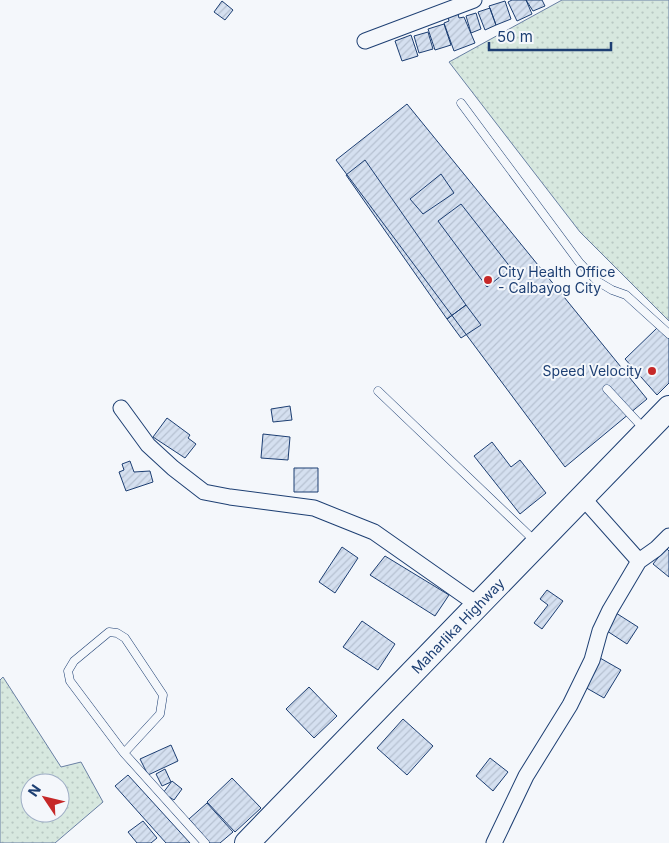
<svg xmlns="http://www.w3.org/2000/svg" width="669" height="843" font-family="Inter,sans-serif">
<style>
.grass{fill:url(#grass-dots);stroke:#687fa3;fill-rule:evenodd}
.building{fill:url(#building-hatch);stroke:#1d3f73}
.lines{fill:none;stroke-linecap:round;stroke-linejoin:round}
.lane-casing{stroke:#1d3f73;stroke-width:9}
.street-casing{stroke:#1d3f73;stroke-width:17}
.primary-casing{stroke:#1d3f73;stroke-width:26}
.lane{stroke:#f4f7fb;stroke-width:8}
.street{stroke:#f4f7fb;stroke-width:15}
.primary{stroke:#f4f7fb;stroke-width:24}
.poi-dot{fill:#c62828;stroke:#f4f7fb;stroke-width:2}
.labels{text-anchor:middle;stroke-width:4;stroke-linejoin:round;paint-order:stroke}
.poi-label{font-size:14px;fill:#1d3f73;stroke:#f4f7fb;text-anchor:start}
.street-label{font-size:14px;fill:#1d3f73;stroke:#f4f7fb}
</style>
<defs>
<pattern id="grass-dots" width="8" height="8" patternUnits="userSpaceOnUse" patternTransform="scale(1.25)"><rect width="8" height="8" fill="#d7e8df"/><path d="M2 2h.1M6 6h.1" fill="none" stroke="#b8c8c3" stroke-width="1.8" stroke-linecap="round"/></pattern>
<pattern id="building-hatch" width="6" height="6" patternUnits="userSpaceOnUse" patternTransform="scale(1.25)"><rect width="6" height="6" fill="#d5e0f0"/><path d="M-1 1l2-2M0 6l6-6M5 7l2-2" fill="none" stroke="#b6c1d1"/></pattern>
</defs>
<rect width="100%" height="100%" fill="#f4f7fb"/>
<path class="grass" d="M562,0H669V321L580,232L449,62Z
M3,677L61,767L81,762L103,802L55,843H0V680ZM30,783H60V813H30Z"/>
<path class="building" d="M512,0H526L532,14L517,21L508,2Z
M526,0H542L545,6L533,11Z
M222,1L233,10L225,20L214,12Z
M505,1L511,19L496,25L489,6Z
M490,8L496,25L485,30L478,12Z
M476,13L481,29L471,33L466,16Z
M458,14L459,18L464,17L475,43L454,51L444,23L449,21L448,17Z
M444,24L451,45L435,50L428,29Z
M428,32L433,49L419,53L414,36Z
M411,35L418,56L402,61L395,41Z
M407,104L647,399L565,467L336,160Z
M365,160L466,305L447,319L346,175Z
M441,174L454,193L423,214L410,199Z
M461,204L511,268L487,287L438,221Z
M466,305L481,325L461,338L447,319Z
M657,328L669,339V383L657,395L625,359Z
M290,406L292,420L273,422L271,409Z
M167,418L190,435L188,438L196,444L185,458L153,437Z
M263,434L290,437L288,460L261,458Z
M492,442L511,467L520,460L546,493L520,514L474,456Z
M130,461L134,472L150,471L153,482L126,491L119,472L124,470L122,464Z
M294,468H318V492H294Z
M342,547L358,558L335,593L319,582Z
M666,548L669,551V577L653,564Z
M385,556L449,595L435,616L370,575Z
M547,590L563,601L542,629L534,623L548,605L540,599Z
M616,613L638,627L627,644L604,629Z
M362,621L395,644L378,670L343,647Z
M600,658L621,670L604,698L583,686Z
M309,687L337,716L314,738L286,709Z
M403,719L433,746L407,775L377,748Z
M171,745L178,761L148,775L140,759Z
M490,758L508,772L493,791L476,776Z
M165,769L171,782L162,786L156,774Z
M128,775L190,843H166L115,786Z
M232,778L261,808L235,832L207,802Z
M172,781L182,789L174,800L163,793Z
M207,803L233,832L220,843H210L189,819Z
M143,821L157,838L151,843H137L128,832Z"/>
<g class="lines">
<defs>
<path id="lane" d="M461,103L579,262L597,281L612,290L626,295L669,334
M607,389L645,430
M378,391L536,542
M124,753L160,714L163,695L125,638L117,633L109,632L74,661L68,671L70,681L124,753L205,843"/>
<path id="street" d="M365,41L474,0
M121,408L148,445L173,468L204,492L230,497L314,508L374,532L478,605
M639,561L656,549L669,536
M494,843L526,776L570,705L592,660L600,631L610,610L639,561L583,498"/>
<path id="primary" d="M247,843L669,408"/>
</defs>
<use href="#lane" class="lane-casing"/>
<use href="#street" class="street-casing"/>
<use href="#primary" class="primary-casing"/>
<use href="#lane" class="lane"/>
<use href="#street" class="street"/>
<use href="#primary" class="primary"/>
</g>
<g class="poi-dot">
<circle cx="488" cy="280" r="5"/>
<circle cx="652" cy="371" r="5"/>
</g>
<g class="labels">
<g class="poi-label">
<text x="498" y="277">City Health Office<tspan x="498" dy="16">- Calbayog City</tspan></text>
<text x="642" y="376" text-anchor="end">Speed Velocity</text>
</g>
<g class="street-label">
<text transform="translate(458 626) rotate(-46)" y="5">Maharlika Highway</text>
</g>
</g>
<g transform="translate(45 798) rotate(305)"><circle r="24" fill="#f4f7fb" stroke="#9eadc5"/>
<path d="M0-4L9 19L0 12L-9 19Z" fill="#c62828"/>
<text y="-8" font-size="14" font-weight="bold" text-anchor="middle" fill="#1d3f73">N</text>
</g>
<path d="M489 42v8h122v-8" fill="none" stroke="#1d3f73" stroke-width="2.5"/>
<text x="497" y="42" font-size="15" fill="#1d3f73" stroke="#f4f7fb" stroke-width="4" paint-order="stroke">50 m</text>
</svg>
